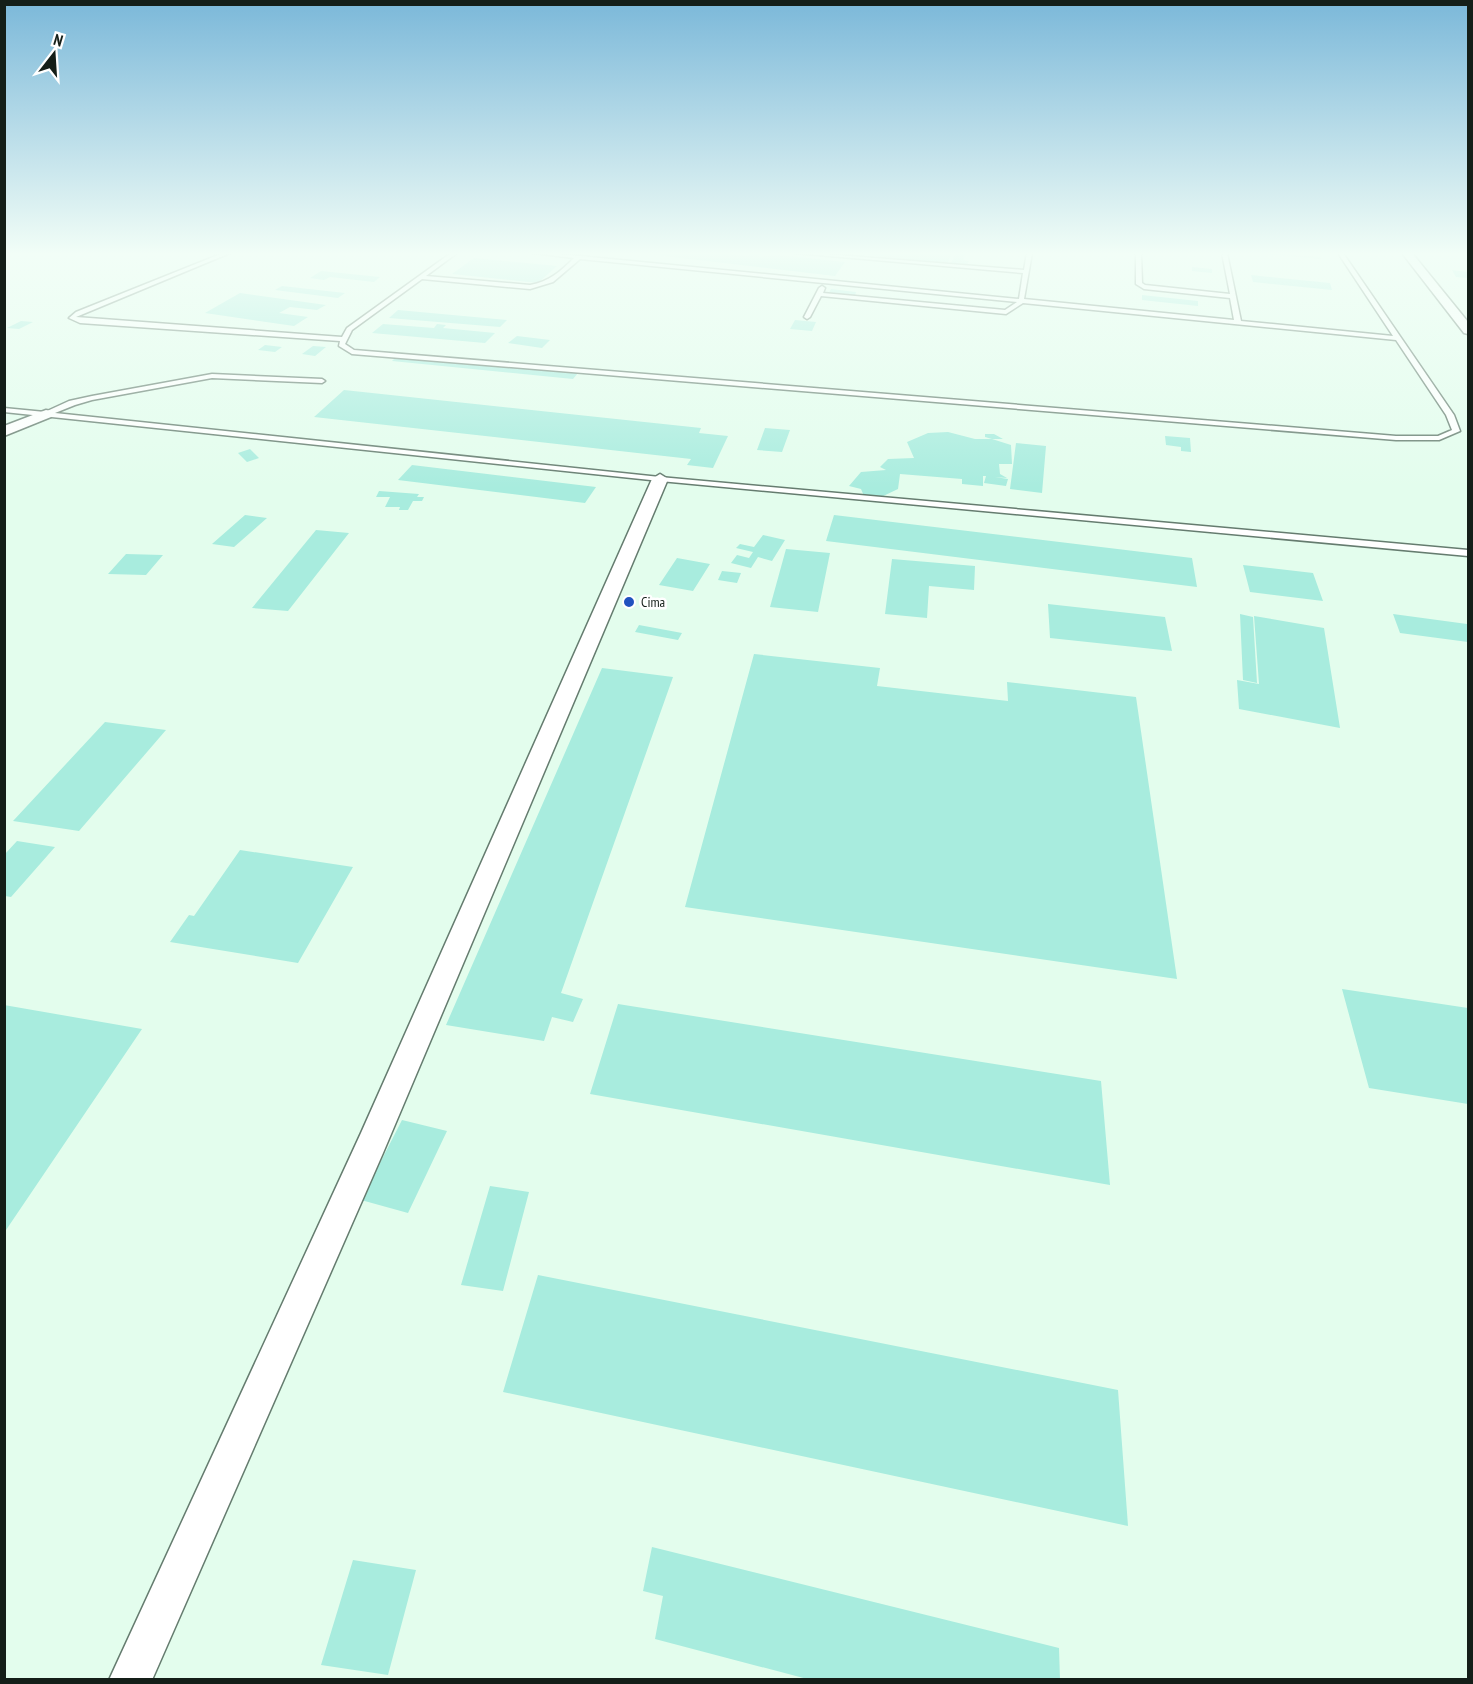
<svg xmlns="http://www.w3.org/2000/svg" width="1473" height="1684" font-family="'PT Sans Narrow',sans-serif">
<style>
.building{fill:#a8ecde}
.lines{fill:none;stroke-linecap:round;stroke-linejoin:round}
.lane-casing{stroke:#657c6f;stroke-width:3}
.street-casing{stroke:#657c6f;stroke-width:3}
.lane{fill:#fff;fill-rule:evenodd}
.street{fill:#fff;fill-rule:evenodd}
.poi-dot{fill:#2152bf;stroke:#fff;stroke-width:2}
.labels{text-anchor:middle;stroke-width:5;stroke-linejoin:round;paint-order:stroke}
.far-poi-label{font-size:14px;fill:#141e18;stroke:#fff;text-anchor:start}
</style>
<rect width="100%" height="100%" fill="#e3fded"/>
<path class="building" d="M639,253H718L749,256L752,253H762L758,257L779,255L845,262L835,276Z
M853,253H952L947,264Z
M956,253L965,254L963,260L969,261L967,265L951,263Z
M1268,253L1320,257L1321,259L1268,254Z
M474,258L557,266L538,283L452,274Z
M1192,267L1212,269V273L1192,271Z
M1452,270L1468,272V278L1456,277Z
M321,271L380,277L374,282L330,277L324,280L310,278Z
M1251,275L1330,283L1332,290L1253,282Z
M282,286L345,293L338,298L275,290Z
M831,289L856,292L855,296L829,293Z
M240,293L326,305L317,310L290,307L279,313L308,317L294,326L205,313Z
M1142,295L1198,301V306L1142,300Z
M398,310L507,320L500,327L389,318Z
M795,320L816,322L812,331L790,329Z
M21,321L33,322L19,329L7,328Z
M383,324L434,328L437,324L446,325L443,328L495,333L485,343L372,333Z
M517,336L550,340L542,348L508,343Z
M265,345L282,347L275,352L258,350Z
M313,346L326,347L315,356L302,354Z
M397,356L578,373L573,379L392,361Z
M344,390L701,428L699,433L728,436L713,468L687,465L691,459L314,417Z
M765,428L790,430L782,452L757,450Z
M948,432L975,439H992L985,437V434H994L1003,439H992L1011,445L1012,464H999L1000,474L1007,478L995,477L1008,479L1006,486L984,483L986,476H983V486L962,484V479L900,474L898,489L879,498L864,496L861,489L849,486L861,472L886,470L880,467L888,459L914,458L907,442L928,433Z
M1165,436L1190,438L1191,452L1181,451V447L1166,445Z
M1016,443L1046,446L1042,493L1010,489Z
M250,449L259,458L247,462L238,453Z
M412,465L596,487L585,503L398,480Z
M379,491L419,494L417,497H424L422,501H413L408,510H399L400,507H385L390,497H376Z
M245,515L267,518L234,547L212,544Z
M834,515L1192,558L1197,587L826,541Z
M316,530L349,533L288,611L252,608Z
M763,535L785,540L772,561L758,557L751,568L731,563L737,555L749,558L753,552L736,548L740,544L754,547Z
M786,549L830,553L818,612L770,607Z
M126,554L163,555L146,575L108,574Z
M677,558L710,564L693,591L659,585Z
M892,559L975,566L974,590L929,586L927,618L885,614Z
M1243,565L1313,573L1323,601L1250,592Z
M722,571L741,573L737,583L718,580Z
M1048,604L1165,617L1172,651L1050,638Z
M1240,614L1253,617L1257,683L1243,680Z
M1393,614L1467,624L1468,642L1400,633Z
M1254,616L1324,628L1340,728L1239,709L1237,680L1259,684Z
M639,625L682,633L678,640L635,632Z
M754,654L880,668L877,686L1008,701L1007,682L1136,697L1177,979L685,907Z
M602,668L673,677L561,993L583,999L573,1022L552,1017L544,1041L446,1025Z
M105,722L166,730L79,831L13,821Z
M17,841L55,847L11,897L5,896V854Z
M240,850L353,867L298,963L170,942L189,915L194,916Z
M1342,989L1468,1008V1104L1369,1088Z
M618,1004L1101,1081L1110,1185L590,1094Z
M4,1005L142,1029L4,1233Z
M402,1120L447,1131L408,1213L361,1200Z
M490,1186L529,1192L503,1291L461,1285Z
M538,1275L1118,1390L1128,1526L503,1392Z
M652,1547L1059,1648L1060,1680H811L655,1639L663,1596L643,1591Z
M353,1560L416,1570L388,1675L321,1665Z"/>
<g class="lines">
<defs>
<path id="lane" d="M223,253H230L76,317L342,337L347,328L451,253H457L426,276L530,285C549,282 561,271 574,258L533,253H549L1019,299L1023,273L795,253H813L1024,270L1027,253H1032L1024,299L1234,320L1230,298L1144,289L1136,284V253H1141L1142,283L1145,285L1230,294L1222,253H1227L1241,321L1393,336L1338,253H1343L1454,415L1460,431L1439,440H1396L352,354L339,346L340,341L80,323L69,318L76,312ZM580,259L1017,302L1005,310L823,293L825,288L822,286L819,288L804,317L807,319L810,317L821,296L1006,314L1023,303L1396,340L1446,415L1452,430L1438,436H1396L354,350L345,344L352,330L422,279L530,289L553,282Z
M212,374L322,379L325,381L322,383L212,378L92,400L75,405L55,413L660,477L1468,550V556L660,481L4,412V408L45,412L69,401L92,396Z"/>
<path id="street" d="M1402,253H1412L1468,322V334L1464,333Z
M46,410L51,411L53,414L51,417L4,436V426Z
M660,474L668,479L383,1153L152,1680H109L361,1133L652,479Z"/>
</defs>
<use href="#lane" class="lane-casing"/>
<use href="#street" class="street-casing"/>
<use href="#lane" class="lane"/>
<use href="#street" class="street"/>
</g>
<linearGradient id="sky" x2="0" y2="1"><stop stop-color="#7bb8d9"/><stop offset="0.52" stop-color="#f2fef7"/><stop offset="1" stop-color="#f2fef7" stop-opacity="0"/></linearGradient>
<rect width="1473" height="488" fill="url(#sky)"/>
<circle class="poi-dot" cx="629" cy="602" r="6"/>
<g class="labels">
<g class="far-poi-label">
<text x="641" y="607">Cima</text>
</g>
</g>
<rect width="1473" height="1684" fill="none" stroke="#141e18" stroke-width="12"/>
<g transform="translate(54 54) rotate(17)" stroke="#ffffff" stroke-width="4.5" paint-order="stroke">
<path d="M0-4.5L10 22L0 15L-10 22Z" fill="#141e18"/>
<text y="-9" font-size="16" font-weight="bold" text-anchor="middle" fill="#141e18">N</text>
</g>
</svg>
